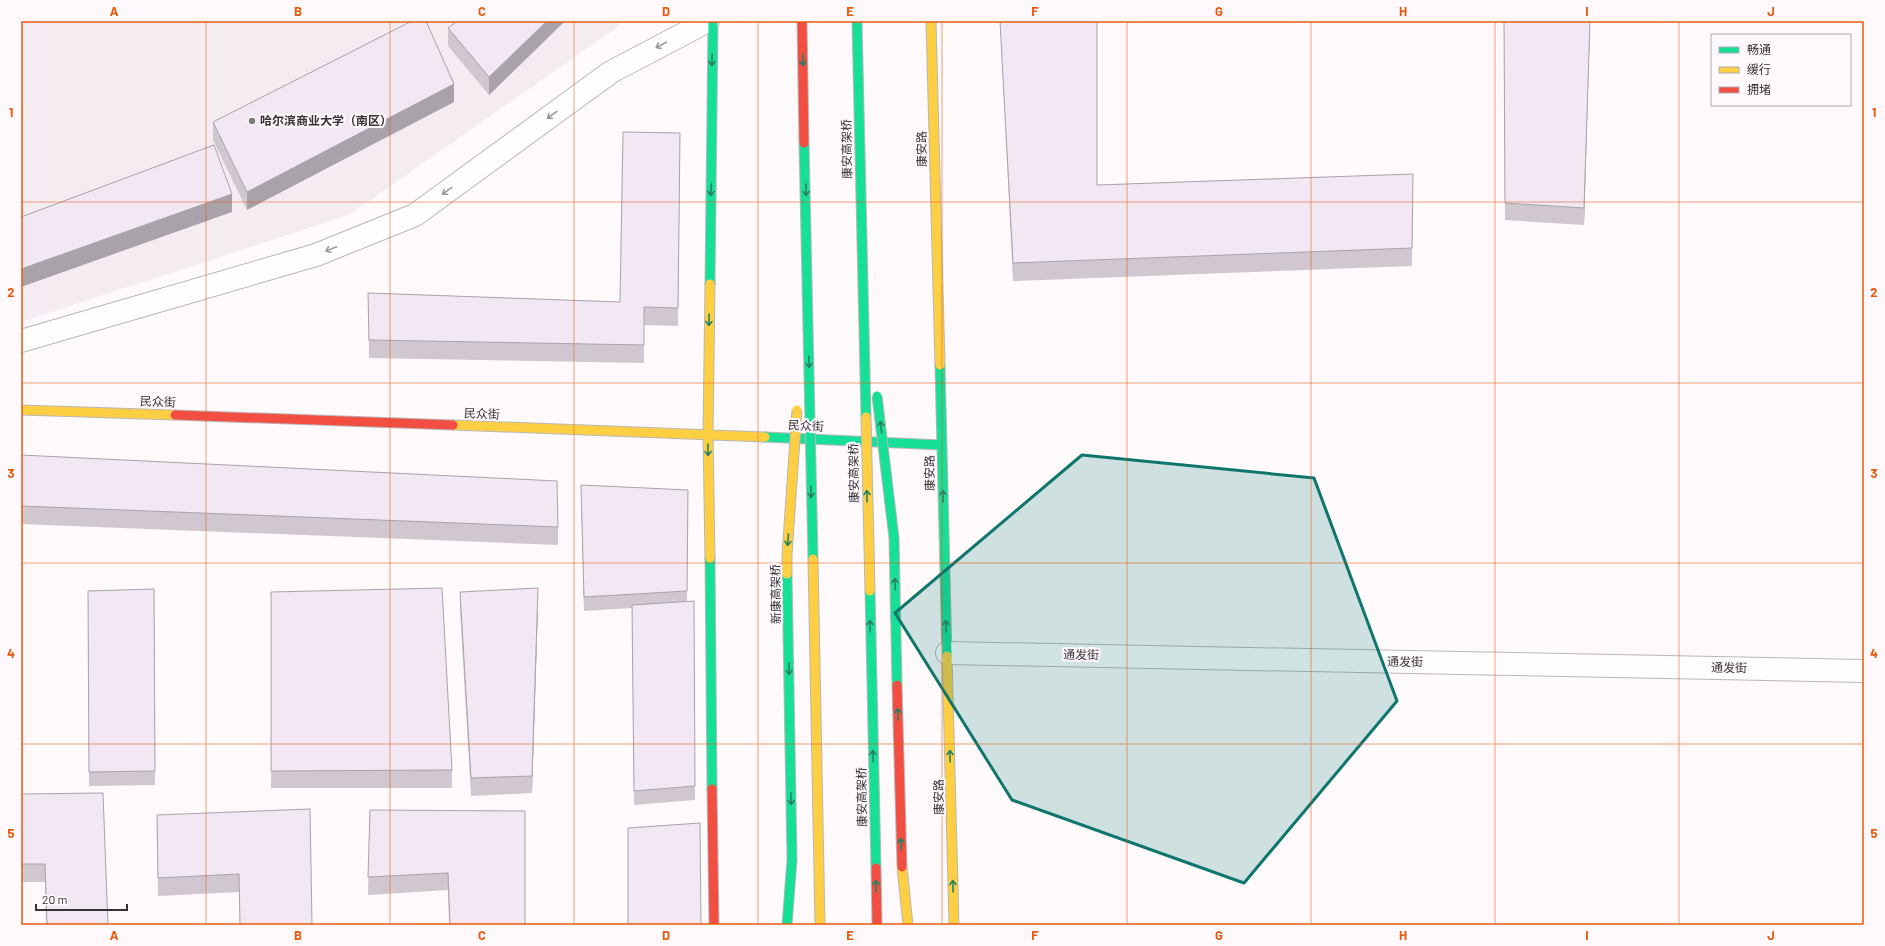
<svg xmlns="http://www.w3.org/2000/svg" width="1885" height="946" font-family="Barlow,'Noto Sans SC',sans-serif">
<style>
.built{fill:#f5ecf1}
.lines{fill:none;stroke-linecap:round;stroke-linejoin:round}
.street-casing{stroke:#b9b6b8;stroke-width:24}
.fast-casing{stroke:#b9b6b8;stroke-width:11}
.slow-casing{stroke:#b9b6b8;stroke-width:11}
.jam-casing{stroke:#b9b6b8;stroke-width:11}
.street{stroke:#fffeff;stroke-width:22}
.fast{stroke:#16e098;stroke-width:9}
.slow{stroke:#ffcf43;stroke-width:9}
.jam{stroke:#f24e42;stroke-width:9}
.fast-bridge-casing{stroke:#b9b6b8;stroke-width:11;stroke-linecap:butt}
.slow-bridge-casing{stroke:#b9b6b8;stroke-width:11;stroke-linecap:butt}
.jam-bridge-casing{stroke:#b9b6b8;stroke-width:11;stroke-linecap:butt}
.fast-bridge{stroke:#16e098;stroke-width:9}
.slow-bridge{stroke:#ffcf43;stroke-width:9}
.jam-bridge{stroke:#f24e42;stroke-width:9}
.wall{fill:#d0c7d1}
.shaded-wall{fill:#a9a2aa}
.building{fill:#f2e7f3;stroke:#a9a2aa}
.oneway{stroke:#9a989a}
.oneway2{stroke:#278161}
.marked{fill:#0f766e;fill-opacity:0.2;stroke:#0f766e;stroke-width:3;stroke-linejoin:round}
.grid{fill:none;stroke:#e8590c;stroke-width:1;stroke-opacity:0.55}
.poi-dot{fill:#7b797a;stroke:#fff9fd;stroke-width:1.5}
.labels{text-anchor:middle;stroke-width:4;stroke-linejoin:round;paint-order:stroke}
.poi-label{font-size:12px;font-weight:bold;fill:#353334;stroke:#fff9fd;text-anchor:start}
.street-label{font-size:12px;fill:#353334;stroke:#fff9fd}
.neatline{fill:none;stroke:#e8590c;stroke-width:1.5}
.grid-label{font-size:13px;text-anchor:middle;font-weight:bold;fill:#e8590c}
</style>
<rect width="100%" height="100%" fill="#fefafc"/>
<path class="built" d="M21,21H622L616,28L349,215L21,322Z"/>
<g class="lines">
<defs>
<path id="street" d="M21,341L316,255L415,215L611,72L708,21
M947,653L1864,671"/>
<path id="fast" d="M710,284L713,21
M940,365L947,656
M765,437L942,445
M710,558L712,789"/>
<path id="slow" d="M931,21L940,365
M21,410L175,415
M453,425L765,437
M710,558L708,434L710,284
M947,656L954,925"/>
<path id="jam" d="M175,415L453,425
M712,789L714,925"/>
</defs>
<use href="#street" class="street-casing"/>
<use href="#fast" class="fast-casing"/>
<use href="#slow" class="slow-casing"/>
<use href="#jam" class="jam-casing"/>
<use href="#street" class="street"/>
<use href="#fast" class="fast"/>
<use href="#slow" class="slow"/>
<use href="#jam" class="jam"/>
<defs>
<path id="fast-bridge" d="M857,21L866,417
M804,143L813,559
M877,396L894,538L897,685
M870,591L876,868
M787,925L792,860L787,574"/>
<path id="slow-bridge" d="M866,417L870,591
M813,559L820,925
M787,574V555L797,410
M902,867L908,925"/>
<path id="jam-bridge" d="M802,21L804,143
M897,685L902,867
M876,868L877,925"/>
</defs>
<use href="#fast-bridge" class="fast-bridge-casing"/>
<use href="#slow-bridge" class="slow-bridge-casing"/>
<use href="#jam-bridge" class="jam-bridge-casing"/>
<use href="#fast-bridge" class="fast-bridge"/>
<use href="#slow-bridge" class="slow-bridge"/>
<use href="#jam-bridge" class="jam-bridge"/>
</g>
<path class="wall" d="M457,21H565L489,95L448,46V28Z
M1000,21H1097V185L1413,174L1412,266L1013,281Z
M1504,21H1590L1584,225L1505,220Z
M454,102L247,210L213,140V122Z
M680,133L678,326L644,325V363L369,358L368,293L620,302Z
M21,455L558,527V545L21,524Z
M688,490L687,602L694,601L695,800L634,805L632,608L584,611L581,499Z
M154,589L155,785L89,786L88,591Z
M271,592L452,770V788H271Z
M460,592L538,605L532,793L471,796L460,610Z
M21,794L108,925H46L45,882H21Z
M370,810L525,925H449L448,890L368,895Z
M157,815L312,925H240L239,892L158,896Z"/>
<path class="shaded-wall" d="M547,21H565L489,95V77Z
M1590,21L1584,225V208Z
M454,84V102L247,210V192Z
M232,194V212L21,287V269Z
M538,588V605L532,793V776Z"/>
<path class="building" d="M412,21H426L454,84L247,192L213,122Z
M457,21H547L489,77L448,28Z
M1000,21H1097V185L1413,174L1412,248L1013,263Z
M1504,21H1590L1584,208L1505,203Z
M623,132L680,133L678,308L644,307V345L369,340L368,293L620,302Z
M214,145L232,194L21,269V217Z
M21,455L557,481L558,527L21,506Z
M581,485L688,490L687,591L584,597Z
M442,588L452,770L271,771V592Z
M538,588L532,776L471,778L460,592Z
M154,589L155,771L89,772L88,591Z
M694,601L695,786L634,791L632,605Z
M103,793L108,925H47L45,864H21V794Z
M310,809L312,925H240L239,874L158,878L157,815Z
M370,810L525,811V925H450L448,873L368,877Z
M700,823L701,925H628V828Z"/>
<defs><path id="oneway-shaft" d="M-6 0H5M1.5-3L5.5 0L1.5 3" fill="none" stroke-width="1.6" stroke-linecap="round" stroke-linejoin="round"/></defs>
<g class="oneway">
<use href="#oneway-shaft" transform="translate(661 45) rotate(152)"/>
<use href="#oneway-shaft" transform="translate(552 115) rotate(144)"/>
<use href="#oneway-shaft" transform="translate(447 191) rotate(144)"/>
<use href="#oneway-shaft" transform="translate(331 249) rotate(158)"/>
</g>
<g class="oneway2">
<use href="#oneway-shaft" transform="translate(712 60) rotate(91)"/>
<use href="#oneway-shaft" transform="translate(803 60) rotate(89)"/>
<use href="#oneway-shaft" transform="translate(711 190) rotate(91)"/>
<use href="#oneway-shaft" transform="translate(806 190) rotate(89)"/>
<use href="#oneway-shaft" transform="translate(709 320) rotate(91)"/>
<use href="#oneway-shaft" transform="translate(809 362) rotate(89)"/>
<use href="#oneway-shaft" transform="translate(881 427) rotate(-97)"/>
<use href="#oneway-shaft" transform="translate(708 450) rotate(89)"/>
<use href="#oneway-shaft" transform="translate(811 492) rotate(89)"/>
<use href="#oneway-shaft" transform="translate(867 496) rotate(-91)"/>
<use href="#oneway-shaft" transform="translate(943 496) rotate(-91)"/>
<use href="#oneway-shaft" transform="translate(788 540) rotate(94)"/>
<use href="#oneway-shaft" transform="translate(895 584) rotate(-91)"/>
<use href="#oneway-shaft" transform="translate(870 626) rotate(-91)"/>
<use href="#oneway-shaft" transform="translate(946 626) rotate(-91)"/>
<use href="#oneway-shaft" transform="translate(789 669) rotate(89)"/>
<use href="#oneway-shaft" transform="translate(898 714) rotate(-91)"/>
<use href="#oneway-shaft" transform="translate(873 756) rotate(-91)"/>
<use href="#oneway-shaft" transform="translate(950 756) rotate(-91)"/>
<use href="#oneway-shaft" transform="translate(791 799) rotate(89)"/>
<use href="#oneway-shaft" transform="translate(901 844) rotate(-91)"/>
<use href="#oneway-shaft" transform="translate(876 886) rotate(-91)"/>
<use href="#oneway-shaft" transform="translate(953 886) rotate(-91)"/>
</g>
<path class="marked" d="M1082,455L1314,478L1397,701L1244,883L1012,800L895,613Z"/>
<path class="grid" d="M206,21V925M390,21V925M574,21V925M758,21V925M942,21V925M1127,21V925M1311,21V925M1495,21V925M1679,21V925M21,202H1864M21,383H1864M21,563H1864M21,744H1864"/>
<circle class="poi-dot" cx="252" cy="121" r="4"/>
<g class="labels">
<g class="poi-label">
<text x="260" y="125">哈尔滨商业大学（南区）</text>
</g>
<g class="street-label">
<text transform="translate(847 149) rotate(-91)" y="4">康安高架桥</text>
<text transform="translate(922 149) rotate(-91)" y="4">康安路</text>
<text transform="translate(158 402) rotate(2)" y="4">民众街</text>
<text transform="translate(482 414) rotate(2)" y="4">民众街</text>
<text transform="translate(806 426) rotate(3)" y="4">民众街</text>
<text transform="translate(854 473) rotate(-91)" y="4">康安高架桥</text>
<text transform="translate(930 473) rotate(-91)" y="4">康安路</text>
<text transform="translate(776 594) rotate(-91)" y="4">新康高架桥</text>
<text transform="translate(1081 655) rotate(1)" y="4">通发街</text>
<text transform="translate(1405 662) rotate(1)" y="4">通发街</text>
<text transform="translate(1729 668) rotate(1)" y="4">通发街</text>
<text transform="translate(862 797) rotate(-91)" y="4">康安高架桥</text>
<text transform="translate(939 797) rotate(-91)" y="4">康安路</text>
</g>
</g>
<rect width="1885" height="946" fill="none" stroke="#fff9fd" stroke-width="44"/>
<rect x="1711" y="34" width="140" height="72" fill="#fff9fd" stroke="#aeaaad"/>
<rect x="1719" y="47" width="20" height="6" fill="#16e098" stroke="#aeaaad"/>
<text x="1747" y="54" font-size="12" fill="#353334">畅通</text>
<rect x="1719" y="67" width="20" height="6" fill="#ffcf43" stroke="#aeaaad"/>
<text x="1747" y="74" font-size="12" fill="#353334">缓行</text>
<rect x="1719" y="87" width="20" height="6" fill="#f24e42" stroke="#aeaaad"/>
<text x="1747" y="94" font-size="12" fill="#353334">拥堵</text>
<path d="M36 904v6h91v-6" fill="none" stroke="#353334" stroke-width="2"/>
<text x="42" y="904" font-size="12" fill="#353334" stroke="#fff9fd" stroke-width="3" paint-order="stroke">20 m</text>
<rect x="22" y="22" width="1841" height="902" class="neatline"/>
<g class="grid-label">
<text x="114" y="16">A</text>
<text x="298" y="16">B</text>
<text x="482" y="16">C</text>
<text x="666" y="16">D</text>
<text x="850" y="16">E</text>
<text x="1035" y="16">F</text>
<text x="1219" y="16">G</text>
<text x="1403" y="16">H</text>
<text x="1587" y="16">I</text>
<text x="1771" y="16">J</text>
<text x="11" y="117">1</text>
<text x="1874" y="117">1</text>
<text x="11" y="297">2</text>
<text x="1874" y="297">2</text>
<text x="11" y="478">3</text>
<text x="1874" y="478">3</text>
<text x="11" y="658">4</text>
<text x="1874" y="658">4</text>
<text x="11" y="838">5</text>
<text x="1874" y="838">5</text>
<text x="114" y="940">A</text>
<text x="298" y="940">B</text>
<text x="482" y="940">C</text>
<text x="666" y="940">D</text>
<text x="850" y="940">E</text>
<text x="1035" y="940">F</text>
<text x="1219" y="940">G</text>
<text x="1403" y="940">H</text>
<text x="1587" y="940">I</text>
<text x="1771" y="940">J</text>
</g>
</svg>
